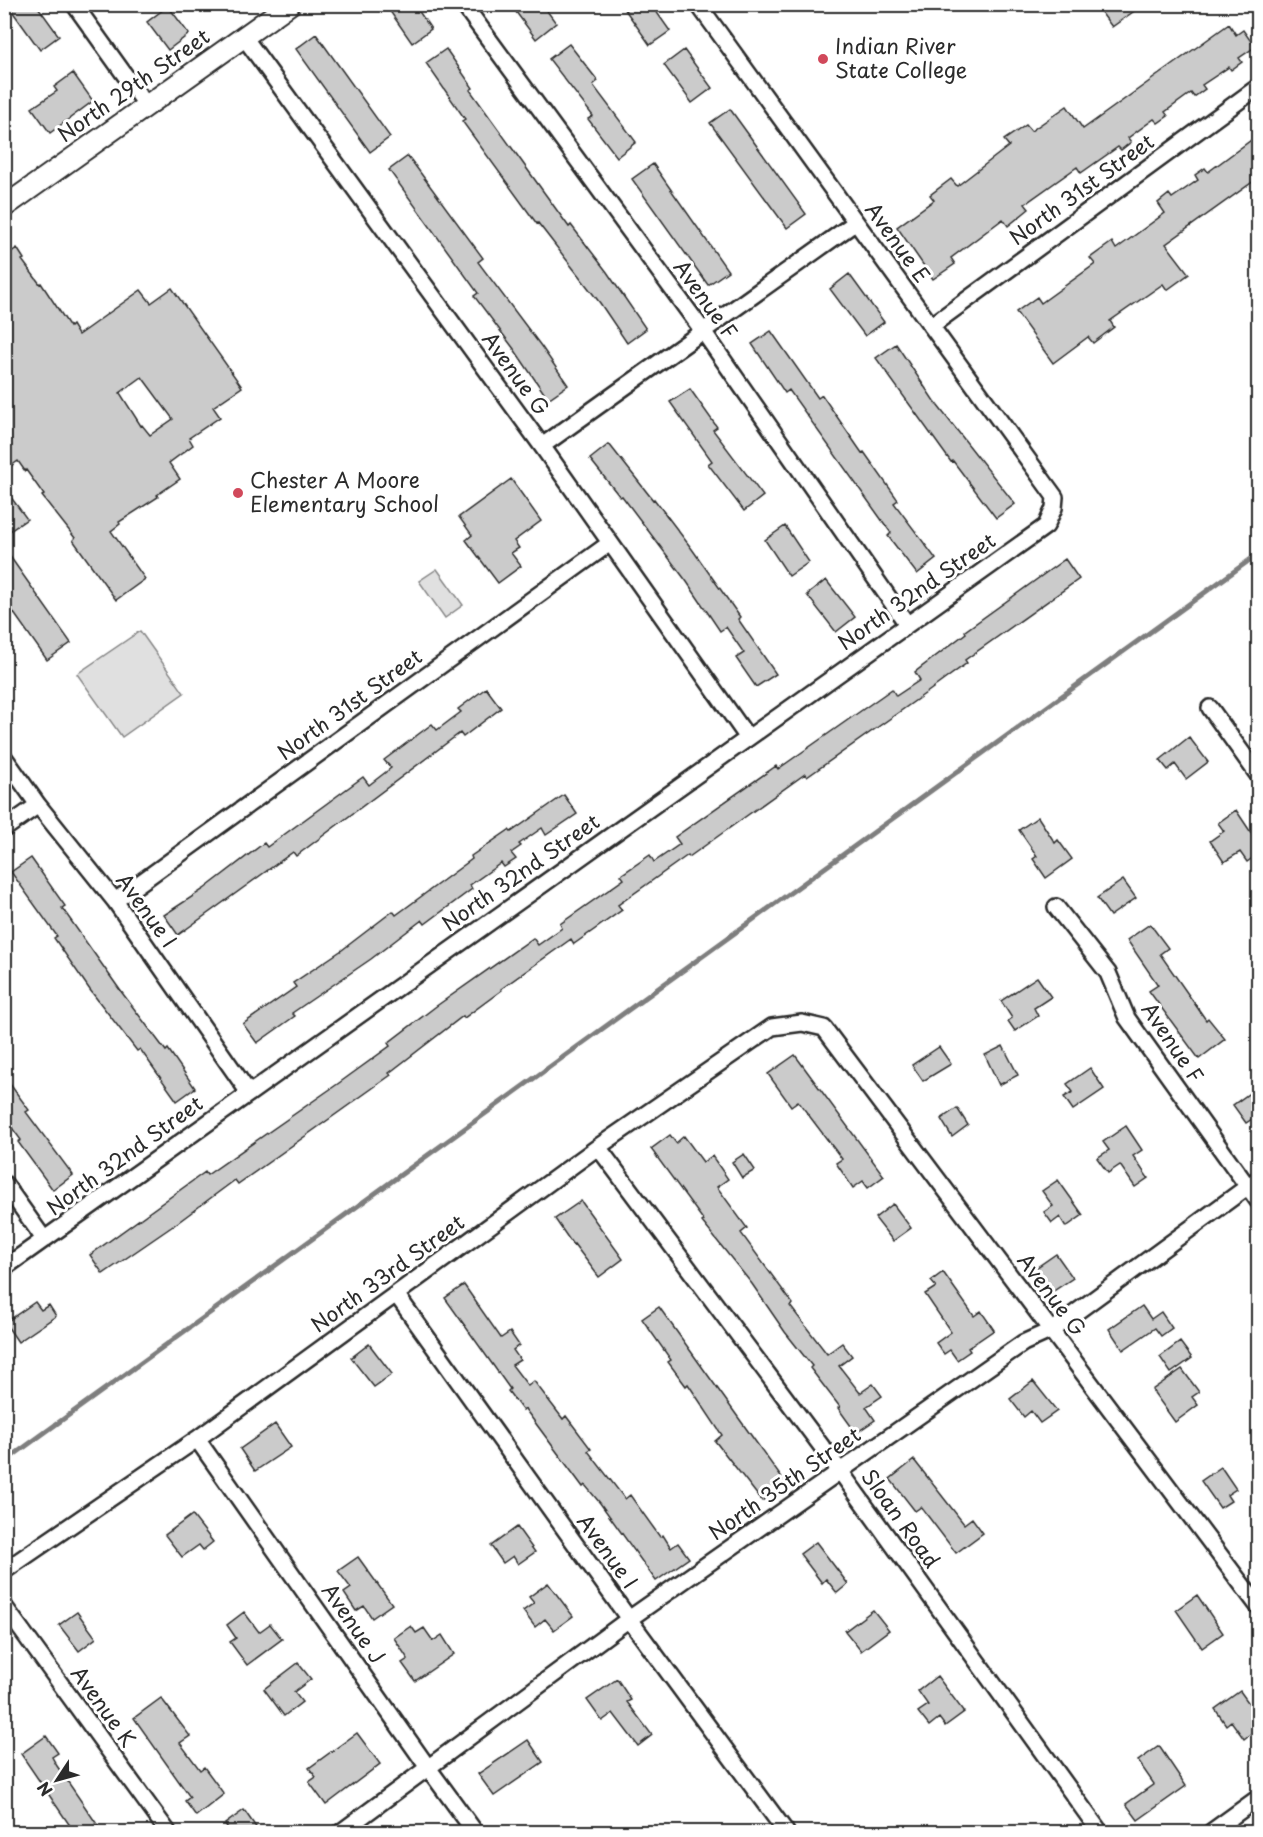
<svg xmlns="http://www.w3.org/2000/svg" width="1263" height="1837" font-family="'Playpen Sans',sans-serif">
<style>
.green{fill:#e0e0e0;stroke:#868686;stroke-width:1.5}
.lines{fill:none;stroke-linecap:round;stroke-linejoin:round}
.stream{stroke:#7e7e7e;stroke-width:5}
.building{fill:#cbcbcb;stroke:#2b2b2b;stroke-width:1.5;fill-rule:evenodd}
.minor-casing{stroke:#2b2b2b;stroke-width:20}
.tertiary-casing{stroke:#2b2b2b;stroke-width:24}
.minor{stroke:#fff;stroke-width:15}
.tertiary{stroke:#fff;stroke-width:20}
.poi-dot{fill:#d1495b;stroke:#fff;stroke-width:2}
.labels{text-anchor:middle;stroke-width:6;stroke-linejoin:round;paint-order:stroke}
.poi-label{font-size:21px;fill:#2b2b2b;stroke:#fff;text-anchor:start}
.street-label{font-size:21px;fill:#2b2b2b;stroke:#fff}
</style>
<rect width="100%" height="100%" fill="#fff"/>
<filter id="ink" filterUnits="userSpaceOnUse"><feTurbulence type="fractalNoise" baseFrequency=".0167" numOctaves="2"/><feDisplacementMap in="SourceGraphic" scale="12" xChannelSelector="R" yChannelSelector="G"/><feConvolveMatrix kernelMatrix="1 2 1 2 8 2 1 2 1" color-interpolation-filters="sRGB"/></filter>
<g filter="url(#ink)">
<path class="green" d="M437,569L463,605L445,618L419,581Z
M140,631L184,693L122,737L77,674Z"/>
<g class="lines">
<path class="stream" d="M4,1462L1258,554"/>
</g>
<path class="building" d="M7,4H36L59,36L40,50Z
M385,4H414L431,29L412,43Z
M510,4H542L556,23L536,39Z
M621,4H651L670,31L650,45Z
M1095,4H1144L1112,27Z
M168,6L189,34L168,50L147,22Z
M1229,24L1236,35L1243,30L1255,47L1239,58L1242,62L1231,70L1229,67L1202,85L1205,89L1194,97L1191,93L1165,112L1168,116L1158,123L1154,119L1128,138L1131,142L1121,150L1118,147L1081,173L1077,167L1025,204L1029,209L1008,226L1003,219L951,258L955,264L933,279L897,227L934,200L930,195L951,179L957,186L1009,146L1004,140L1026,125L1031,131L1067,106L1083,129Z
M316,34L390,137L370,152L296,49Z
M569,44L598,81L593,85L636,142L617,157L588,119L593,116L549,59Z
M446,49L473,88L470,90L569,227L571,225L607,272L646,329L627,343L600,303L538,223L537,224L462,121L465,119L426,63Z
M684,50L712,88L692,103L664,65Z
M73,73L93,101L50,133L32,108L57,91L54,87Z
M730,109L806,214L787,228L710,123Z
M1258,135V178L1166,244L1189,274L1167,290L1163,284L1110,321L1114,327L1093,343L1088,337L1053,363L1016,312L1037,297L1041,303L1095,264L1090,258L1112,242L1116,249L1165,213L1158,203L1169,194L1172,198L1198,180L1195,175L1205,168L1208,172Z
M408,156L483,258L478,262L541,346L568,385L548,399L514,349L474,296L478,293L389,170Z
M653,164L728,271L708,285L632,179Z
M17,248L24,259L22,260L40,284L41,283L70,327L72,325L78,335L141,290L151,303L172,288L242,387L213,407L220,417L189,438L193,445L169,463L180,479L157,495L158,497L119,522L120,524L111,531L145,579L116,600L73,540L75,538L42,496L44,495L26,470L25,471L18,461L4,471V257ZM142,377L173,419L150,435L142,425L141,426L120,393Z
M849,274L884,322L865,336L830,289Z
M771,331L818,398L822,395L862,453L864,452L898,500L894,503L936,559L917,574L888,536L891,533L789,390L785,393L752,344Z
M896,344L934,401L1015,504L996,518L953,461L951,462L876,358Z
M690,389L717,427L713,430L763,496L744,511L708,464L712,461L670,402Z
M609,444L653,500L654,499L692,549L740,617L738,619L776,674L756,687L736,658L744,653L726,627L720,631L687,582L622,496L620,497L590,459Z
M511,479L541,521L514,541L519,548L511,553L521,566L498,583L466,540L472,535L459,517Z
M4,488L27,519L4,535Z
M785,526L809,562L789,576L765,540Z
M4,548L71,643L47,660L4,599Z
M1065,559L1079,579L965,660L967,663L929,691L807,777L805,774L689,857L688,855L618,905L622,910L574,944L571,939L501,989L502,990L464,1018L463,1016L389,1073L391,1075L238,1184L235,1180L173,1226L103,1274L90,1255L205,1172L207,1175L339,1083L390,1046L388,1043L435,1007L533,938L538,945L562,928L560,924L624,879L621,875L650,855L654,862L680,844L675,837L776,766L778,769L892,689L896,696L920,680L915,672L966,633L965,631Z
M826,580L855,617L836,632L807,595Z
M486,688L501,708L463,737L460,733L296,856L293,852L178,935L164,915L204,889L264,843L267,847L363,777L369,785L391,768L384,760L432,724L437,730L461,712L458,709Z
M1189,737L1208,762L1186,779L1175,764L1168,770L1160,760Z
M564,795L577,814L546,835L542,828L519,844L521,846L511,853L516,859L504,867L501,863L470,885L472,889L425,924L422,920L371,959L292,1013L295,1016L257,1043L243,1024L296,987L293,983L342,950L393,911L396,915L472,859L471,856L509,830L511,832Z
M1236,810L1258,843V854L1247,862L1240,852L1224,862L1210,841L1224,831L1218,823Z
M1038,817L1055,843L1058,840L1072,859L1046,878L1033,859L1037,856L1019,830Z
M31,858L65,906L62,908L120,990L166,1051L168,1049L195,1088L177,1101L140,1049L137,1051L90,990L54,938L57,936L11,872Z
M1123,880L1136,898L1110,916L1097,898Z
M1150,924L1168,948L1160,954L1206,1020L1208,1018L1225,1039L1199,1059L1149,991L1158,985L1127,940Z
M1037,977L1051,997L1034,1008L1038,1016L1015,1031L1008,1021L1012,1018L1001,1001Z
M1003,1046L1018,1075L999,1085L985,1055Z
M939,1047L951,1064L923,1081L912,1065Z
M795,1055L884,1176L868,1188L863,1181L853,1188L836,1163L842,1159L798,1101L791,1106L768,1074Z
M1090,1068L1104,1089L1073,1110L1064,1097L1073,1092L1067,1084Z
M4,1076L29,1110L26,1112L73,1175L53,1190L18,1142L21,1140L4,1117Z
M1258,1087V1115L1246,1123L1233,1105Z
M957,1108L968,1125L952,1137L941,1119Z
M1126,1126L1142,1150L1133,1156L1148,1178L1135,1187L1120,1165L1108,1173L1097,1158L1109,1150L1103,1142Z
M670,1135L676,1143L684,1136L703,1162L712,1156L728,1179L717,1187L747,1228L741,1233L793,1304L790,1306L827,1354L842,1343L852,1356L839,1366L860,1393L873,1384L882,1396L866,1407L875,1420L856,1433L838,1408L840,1407L810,1368L812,1366L785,1332L752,1284L702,1222L704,1221L651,1149Z
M744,1154L755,1170L742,1178L732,1162Z
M1058,1180L1083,1215L1066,1227L1060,1217L1052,1223L1044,1212L1053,1206L1042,1191Z
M581,1201L623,1259L599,1277L574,1244L573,1245L555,1219Z
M893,1204L911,1228L893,1241L875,1218Z
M1056,1254L1073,1278L1049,1294L1033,1270Z
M943,1272L974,1316L981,1311L994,1330L968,1348L970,1351L957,1360L950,1350L944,1354L936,1343L951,1332L925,1294L936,1287L931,1281Z
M464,1285L501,1338L510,1332L519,1345L513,1350L520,1360L512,1365L528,1386L534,1381L563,1419L566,1416L591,1449L588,1451L625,1499L630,1495L660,1537L663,1535L671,1548L678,1543L689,1558L656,1581L600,1503L585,1485L583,1487L525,1409L523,1411L508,1391L510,1389L445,1298Z
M35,1302L41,1310L49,1305L56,1316L18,1342L5,1323Z
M1142,1306L1151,1319L1161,1312L1172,1328L1161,1336L1155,1328L1123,1350L1109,1329Z
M659,1307L786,1484L762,1501L715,1441L722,1435L688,1384L686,1386L668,1362L671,1360L642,1319Z
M1180,1342L1192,1358L1171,1373L1160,1357Z
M369,1344L392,1374L374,1387L351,1358Z
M1182,1369L1199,1392L1192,1397L1198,1405L1175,1422L1152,1390Z
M1033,1381L1057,1411L1040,1423L1031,1411L1024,1417L1010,1399Z
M275,1424L291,1447L255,1471L240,1449Z
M914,1460L964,1524L972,1518L983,1533L956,1553L921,1507L915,1511L890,1479Z
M1221,1467L1236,1489L1227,1495L1231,1501L1220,1508L1201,1481Z
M192,1515L213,1542L203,1550L199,1545L182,1557L165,1535Z
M517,1527L535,1552L518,1564L513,1556L503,1563L491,1546Z
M816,1542L848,1584L837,1593L826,1579L822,1583L800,1554Z
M358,1557L392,1604L372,1618L364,1606L356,1611L344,1593L351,1588L338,1571Z
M548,1583L573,1616L554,1630L545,1619L535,1627L523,1611L534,1603L529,1597Z
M1197,1595L1223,1633L1202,1648L1176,1610Z
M873,1610L889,1630L861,1651L845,1631Z
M77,1612L96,1638L79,1651L59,1625Z
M244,1612L259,1632L270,1624L282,1639L247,1665L230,1642L236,1638L227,1625Z
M411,1626L416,1633L424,1628L433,1641L442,1635L454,1654L415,1681L402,1663L408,1659L394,1638Z
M298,1663L311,1679L294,1692L302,1702L284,1716L264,1689Z
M937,1676L964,1712L945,1726L939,1718L929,1726L918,1712L928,1705L918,1691Z
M617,1679L631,1700L627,1702L652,1735L638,1746L613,1713L602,1721L587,1700Z
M1240,1691L1258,1716V1728L1244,1739L1231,1721L1226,1725L1215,1709Z
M161,1698L190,1736L180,1743L200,1770L204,1767L224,1794L196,1816L185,1801L190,1797L134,1718Z
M357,1733L380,1764L326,1805L309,1782L316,1777L309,1768Z
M46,1736L58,1753L52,1757L57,1766L103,1833H75L21,1754Z
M528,1740L543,1762L494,1796L478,1774Z
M1159,1746L1186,1786L1138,1820L1126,1804L1154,1784L1138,1761Z
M244,1810L260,1833H231L225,1824Z"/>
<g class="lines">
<defs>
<path id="minor" d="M74,4L147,106
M463,4L703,331L907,624
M244,37L542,446L748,738
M931,326L1258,87
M542,446L856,222
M1210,708L1258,775
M4,757L38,805L115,901L249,1093
M4,829L38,805
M115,901L610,543
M1056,907L1108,973L1127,1018L1258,1201
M598,1147L840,1471L1100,1832
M4,1183L44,1239
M4,1268L1046,526L1054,508L1055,497L698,4
M396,1294L629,1619L786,1832
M197,1439L429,1769L475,1832
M4,1571L197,1439L598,1147L772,1027L802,1023L824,1028L1258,1606
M4,1606L168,1832
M341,1832L629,1619L1023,1343L1052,1330L1258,1179
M1211,1832L1258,1798"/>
<path id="tertiary" d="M4,207L290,4"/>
</defs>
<use href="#minor" class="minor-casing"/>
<use href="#tertiary" class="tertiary-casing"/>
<use href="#minor" class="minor"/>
<use href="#tertiary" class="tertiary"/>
</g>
</g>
<g class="poi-dot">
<circle cx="823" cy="59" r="6"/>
<circle cx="238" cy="493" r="6"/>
</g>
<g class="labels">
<g class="poi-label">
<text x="835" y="54">Indian River<tspan x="835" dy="24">State College</tspan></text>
<text x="250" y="488">Chester A Moore<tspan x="250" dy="24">Elementary School</tspan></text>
</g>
<g class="street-label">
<text transform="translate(134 86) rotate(-35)" y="7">North 29th Street</text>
<text transform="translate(1082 190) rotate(-36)" y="7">North 31st Street</text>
<text transform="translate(897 243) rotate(54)" y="7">Avenue E</text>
<text transform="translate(705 300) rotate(54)" y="7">Avenue F</text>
<text transform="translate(515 374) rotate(54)" y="7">Avenue G</text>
<text transform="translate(917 592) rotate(-35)" y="7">North 32nd Street</text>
<text transform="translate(350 705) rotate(-36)" y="7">North 31st Street</text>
<text transform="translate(521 873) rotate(-35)" y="7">North 32nd Street</text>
<text transform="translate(146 911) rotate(54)" y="7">Avenue I</text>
<text transform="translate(1172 1043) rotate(56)" y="7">Avenue F</text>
<text transform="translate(125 1156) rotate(-36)" y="7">North 32nd Street</text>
<text transform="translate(388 1274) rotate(-36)" y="7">North 33rd Street</text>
<text transform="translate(1051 1295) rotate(53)" y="7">Avenue G</text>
<text transform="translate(785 1484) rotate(-35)" y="7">North 35th Street</text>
<text transform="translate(900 1519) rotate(54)" y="7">Sloan Road</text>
<text transform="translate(607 1552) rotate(54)" y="7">Avenue I</text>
<text transform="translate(353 1624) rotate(55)" y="7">Avenue J</text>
<text transform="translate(103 1707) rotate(54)" y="7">Avenue K</text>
</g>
</g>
<rect width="1263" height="1837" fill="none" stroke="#fff" stroke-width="24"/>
<rect x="12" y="12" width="1239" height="1813" fill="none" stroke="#2b2b2b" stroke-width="2" filter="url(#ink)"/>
<g transform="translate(57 1780) rotate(234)" stroke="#ffffff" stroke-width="4.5" paint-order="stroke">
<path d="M0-4.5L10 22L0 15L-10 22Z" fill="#2b2b2b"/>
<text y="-9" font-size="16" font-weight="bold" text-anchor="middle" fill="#2b2b2b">N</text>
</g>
</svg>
